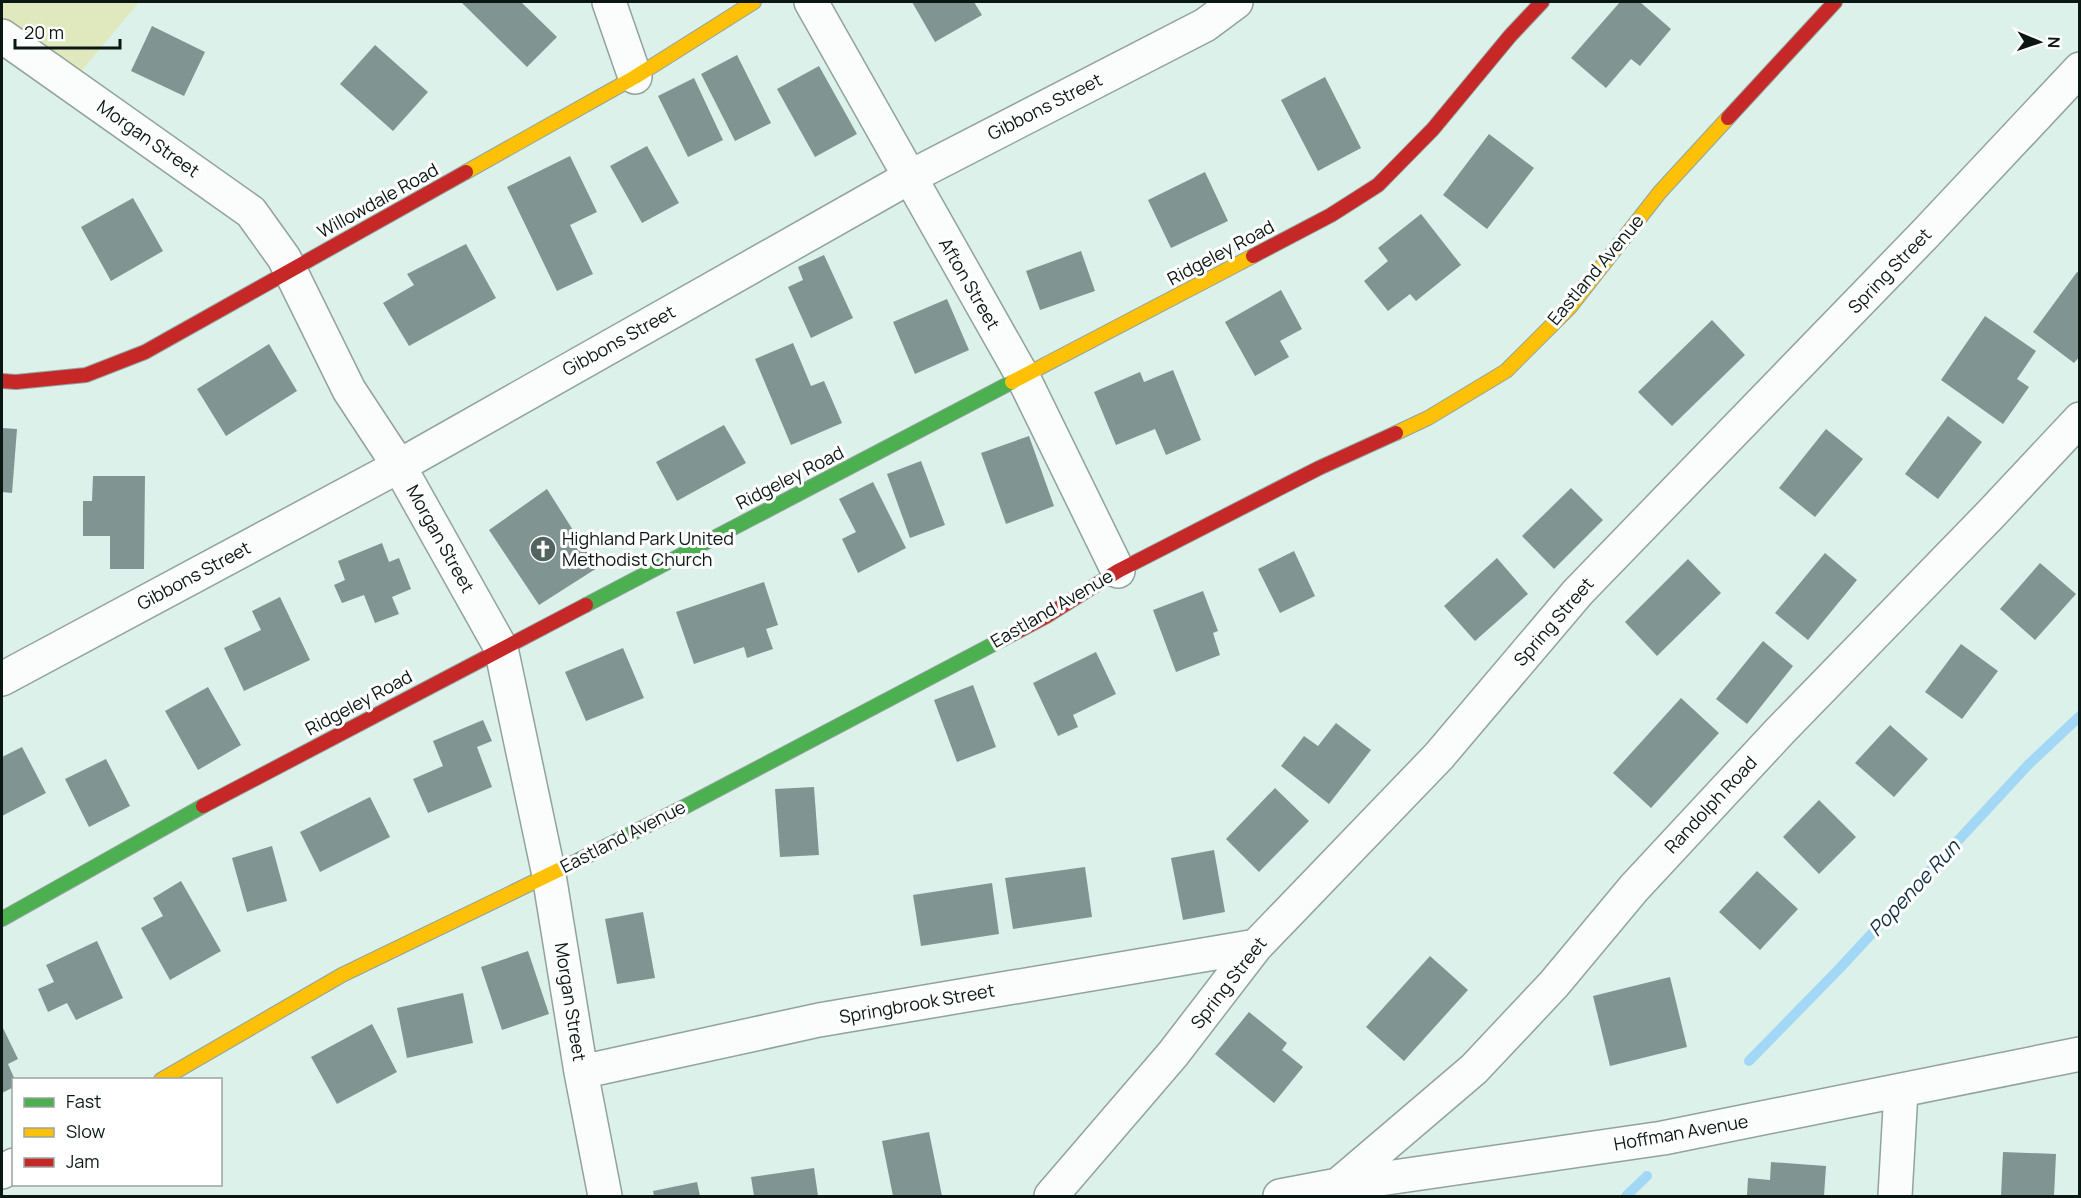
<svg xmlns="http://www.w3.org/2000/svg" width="2081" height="1198" font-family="Manrope,sans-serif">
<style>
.green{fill:#e0e9be}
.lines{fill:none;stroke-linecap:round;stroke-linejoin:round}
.stream{stroke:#a2d8f6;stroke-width:10}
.building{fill:#809492}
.street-casing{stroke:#92a29d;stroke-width:36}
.fast-casing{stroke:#92a29d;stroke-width:16}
.slow-casing{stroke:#92a29d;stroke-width:16}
.jam-casing{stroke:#92a29d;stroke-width:16}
.street{stroke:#fafdfc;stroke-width:33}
.fast{stroke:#4caf50;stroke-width:14}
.slow{stroke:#ffc107;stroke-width:14}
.jam{stroke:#c62828;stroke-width:14}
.labels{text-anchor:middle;stroke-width:6;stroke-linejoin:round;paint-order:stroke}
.street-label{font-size:18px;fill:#0a1713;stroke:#fff}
.poi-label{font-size:18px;fill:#0a1713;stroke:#fff;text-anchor:start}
.water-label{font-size:20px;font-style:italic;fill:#133144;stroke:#fff}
</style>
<rect width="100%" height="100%" fill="#dbf1e9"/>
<path class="green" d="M2,2H139L73,81L2,29Z"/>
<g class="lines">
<path class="stream" d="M1749,1061L1839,969L2028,765L2080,716
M1626,1196L1647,1176"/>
</g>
<path class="building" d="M461,2H521L557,37L527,67Z
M912,2H974L982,15L935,42Z
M1620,2H1640L1671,29L1640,66L1631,59L1606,88L1571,58Z
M152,26L205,52L184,96L131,71Z
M375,45L428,92L393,131L340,84Z
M737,55L771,123L735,141L701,74Z
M819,66L857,134L815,157L777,89Z
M1325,77L1361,148L1318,171L1281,100Z
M694,78L723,140L688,157L658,96Z
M1489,134L1534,168L1487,229L1443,195Z
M647,146L679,203L642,223L610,166Z
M570,156L597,212L570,225L593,274L557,291L507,187Z
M1205,172L1228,221L1171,248L1148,200Z
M133,198L163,251L111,281L81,227Z
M1421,214L1461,265L1416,301L1410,294L1388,311L1364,281L1388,261L1378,248Z
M466,244L496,298L409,346L383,303L414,285L407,274Z
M1081,251L1095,291L1040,310L1026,271Z
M824,255L853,318L811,338L788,287L803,280L798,267Z
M2077,272L2080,274V356L2074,363L2033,332Z
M1281,290L1302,329L1280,341L1289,357L1255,376L1225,322Z
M947,299L969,350L915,374L893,322Z
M1985,316L2036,351L2017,379L2029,387L2003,424L1941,380Z
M1712,320L1745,355L1672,426L1638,392Z
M793,343L811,386L824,381L842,423L791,445L755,359Z
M269,344L297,391L226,436L197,389Z
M1173,370L1201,440L1166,455L1155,429L1116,445L1094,392L1140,372L1144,382Z
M1948,416L1982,442L1938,499L1905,474Z
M724,425L746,463L677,501L656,462Z
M2,428L17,429L12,493L2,492Z
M1826,429L1863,459L1815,517L1779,488Z
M1029,436L1054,506L1006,524L981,453Z
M921,461L945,525L910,538L887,474Z
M93,476H145L144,569H110V536H83V501H92Z
M873,482L906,548L858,573L842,539L856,532L839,499Z
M1571,488L1603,520L1554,569L1522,536Z
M547,489L597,568L539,605L489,530Z
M382,543L389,562L399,558L411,589L392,597L399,614L375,623L364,595L342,603L334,585L345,580L338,561Z
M1294,551L1315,596L1280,613L1258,569Z
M1825,553L1857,580L1808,640L1775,613Z
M1497,558L1528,594L1475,641L1444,606Z
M1688,559L1721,593L1657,656L1625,622Z
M2040,563L2076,594L2035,640L2000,609Z
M764,582L778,625L766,629L773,649L747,658L744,647L694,664L676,612Z
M1203,591L1218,631L1213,633L1220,655L1176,672L1153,610Z
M280,597L310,660L244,691L224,648L261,630L252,611Z
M1763,641L1793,666L1747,724L1716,699Z
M1961,644L1998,671L1962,719L1925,692Z
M623,648L644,698L586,721L565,672Z
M1096,652L1116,694L1073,715L1078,727L1058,736L1033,683Z
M973,685L996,747L957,762L934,700Z
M208,687L241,745L198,770L165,711Z
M1681,698L1719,733L1651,808L1613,773Z
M483,720L492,741L477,747L492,787L428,813L413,779L443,766L433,741Z
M1336,723L1371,750L1329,804L1281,766L1304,736L1318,746Z
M1890,725L1928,759L1894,797L1855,763Z
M22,747L46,793L2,816V757Z
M106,759L130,806L89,827L65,779Z
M814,787L819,855L780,857L775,789Z
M1275,788L1309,821L1259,872L1226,839Z
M370,797L390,837L320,872L300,832Z
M1819,800L1856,837L1819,874L1783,837Z
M272,846L287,901L247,912L232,858Z
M1214,850L1225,912L1183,920L1171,858Z
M1085,867L1092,917L1013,929L1005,878Z
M1757,871L1798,909L1760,950L1719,912Z
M181,881L221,951L170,980L141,928L163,916L153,898Z
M992,883L999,934L921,946L913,895Z
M643,912L655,978L617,984L605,919Z
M97,941L123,998L76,1020L67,1003L48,1012L38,989L54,982L46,965Z
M528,951L549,1014L502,1030L481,967Z
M1430,956L1468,990L1404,1061L1366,1027Z
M1670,977L1687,1047L1610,1066L1593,996Z
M463,993L473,1043L407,1058L397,1008Z
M1249,1012L1287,1043L1282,1050L1303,1067L1274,1103L1215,1054Z
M372,1024L397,1072L337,1104L311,1057Z
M2,1026L18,1059L8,1064L15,1080H14V1087L2,1093Z
M929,1132L942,1196H893L882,1141Z
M2003,1152L2056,1154L2054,1196H2001Z
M1771,1162L1826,1166L1824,1196H1747L1748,1178L1770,1180Z
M814,1168L818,1196H754L751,1177Z
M697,1182L700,1196H654L653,1191Z"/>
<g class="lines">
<defs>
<path id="street" d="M609,2L635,77
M811,2L1023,377L1118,571
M2,36L251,212L284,258L349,390L399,466L501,648L549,875L581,1072L605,1196
M2,679L399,466L908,178L1205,25L1236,2
M581,1072L819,1020L1256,946
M2,1172L14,1165
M1338,1185L1474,1069L1554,984L1634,888L1780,731L1990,515L2080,419
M1051,1196L1173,1054L1256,946L1439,756L1578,592L1925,234L2080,69
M1280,1196L1338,1185L1663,1138L2080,1054
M1895,1196L1901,1091"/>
<path id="fast" d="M586,605L1012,382
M573,863L688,805L1005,638
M2,919L203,806"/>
<path id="slow" d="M466,172L635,77L754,2
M1012,382L1253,256
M1396,433L1428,418L1506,371L1570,307L1660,192L1728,118
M161,1080L342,975L573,863"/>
<path id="jam" d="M1728,118L1835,2
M1253,256L1331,215L1378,185L1433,129L1510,36L1542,2
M2,381L16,382L86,375L145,352L466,172
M1005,638L1045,617L1118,571L1319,468L1396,433
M203,806L586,605"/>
</defs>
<use href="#street" class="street-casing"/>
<use href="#fast" class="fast-casing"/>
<use href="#slow" class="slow-casing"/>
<use href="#jam" class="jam-casing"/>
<use href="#street" class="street"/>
<use href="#fast" class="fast"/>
<use href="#slow" class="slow"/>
<use href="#jam" class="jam"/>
</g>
<defs>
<symbol id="church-disc" viewBox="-11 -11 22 22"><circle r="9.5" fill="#53635e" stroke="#fff"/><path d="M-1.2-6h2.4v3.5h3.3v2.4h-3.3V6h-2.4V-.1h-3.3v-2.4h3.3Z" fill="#fff"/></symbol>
</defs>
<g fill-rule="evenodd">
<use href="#church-disc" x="528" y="534" width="30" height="30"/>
</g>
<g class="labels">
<g class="street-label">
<text transform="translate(1045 107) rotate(-27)" y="6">Gibbons Street</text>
<text transform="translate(148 139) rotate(35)" y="6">Morgan Street</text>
<text transform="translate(378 201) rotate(-29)" y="6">Willowdale Road</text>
<text transform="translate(1221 253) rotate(-28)" y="6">Ridgeley Road</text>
<text transform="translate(1596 270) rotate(-50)" y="6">Eastland Avenue</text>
<text transform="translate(1890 271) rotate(-46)" y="6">Spring Street</text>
<text transform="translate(969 284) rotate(60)" y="6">Afton Street</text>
<text transform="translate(619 341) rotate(-29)" y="6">Gibbons Street</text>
<text transform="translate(790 478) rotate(-27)" y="6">Ridgeley Road</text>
<text transform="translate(440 539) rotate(61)" y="6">Morgan Street</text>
<text transform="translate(194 576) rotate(-28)" y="6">Gibbons Street</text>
<text transform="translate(1052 609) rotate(-30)" y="6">Eastland Avenue</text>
<text transform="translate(1554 622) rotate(-49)" y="6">Spring Street</text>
<text transform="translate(359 703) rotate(-28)" y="6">Ridgeley Road</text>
<text transform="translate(1711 805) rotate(-47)" y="6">Randolph Road</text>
<text transform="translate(623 837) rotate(-27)" y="6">Eastland Avenue</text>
<text transform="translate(1229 983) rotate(-52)" y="6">Spring Street</text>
<text transform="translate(570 1002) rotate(81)" y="6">Morgan Street</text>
<text transform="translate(917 1004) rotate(-10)" y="6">Springbrook Street</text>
<text transform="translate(1681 1133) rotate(-10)" y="6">Hoffman Avenue</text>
</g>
<g class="poi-label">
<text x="562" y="545">Highland Park United<tspan x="562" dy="21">Methodist Church</tspan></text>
</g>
<g class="water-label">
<text transform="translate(1914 888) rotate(-47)" y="7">Popenoe Run</text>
</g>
</g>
<rect width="2081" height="1198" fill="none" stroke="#0a1713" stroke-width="6"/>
<rect x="12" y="1078" width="210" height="108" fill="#ffffff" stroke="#9da2a1" stroke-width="1.5"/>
<rect x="24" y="1098" width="30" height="9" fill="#4caf50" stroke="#9da2a1" stroke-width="1.5"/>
<text x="66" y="1108" font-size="18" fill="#0a1713">Fast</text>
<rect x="24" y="1128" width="30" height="9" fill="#ffc107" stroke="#9da2a1" stroke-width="1.5"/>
<text x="66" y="1138" font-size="18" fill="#0a1713">Slow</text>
<rect x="24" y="1158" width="30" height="9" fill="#c62828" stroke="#9da2a1" stroke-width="1.5"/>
<text x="66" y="1168" font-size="18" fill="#0a1713">Jam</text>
<g transform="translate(2039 42) rotate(92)" stroke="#ffffff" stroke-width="4.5" paint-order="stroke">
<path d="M0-4.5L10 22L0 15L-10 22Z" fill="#0a1713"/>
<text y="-9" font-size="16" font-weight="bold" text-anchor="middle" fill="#0a1713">N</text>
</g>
<path d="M15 39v9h105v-9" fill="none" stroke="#0a1713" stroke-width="3"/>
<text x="24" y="39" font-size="18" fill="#0a1713" stroke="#ffffff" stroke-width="4.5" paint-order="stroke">20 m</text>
</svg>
